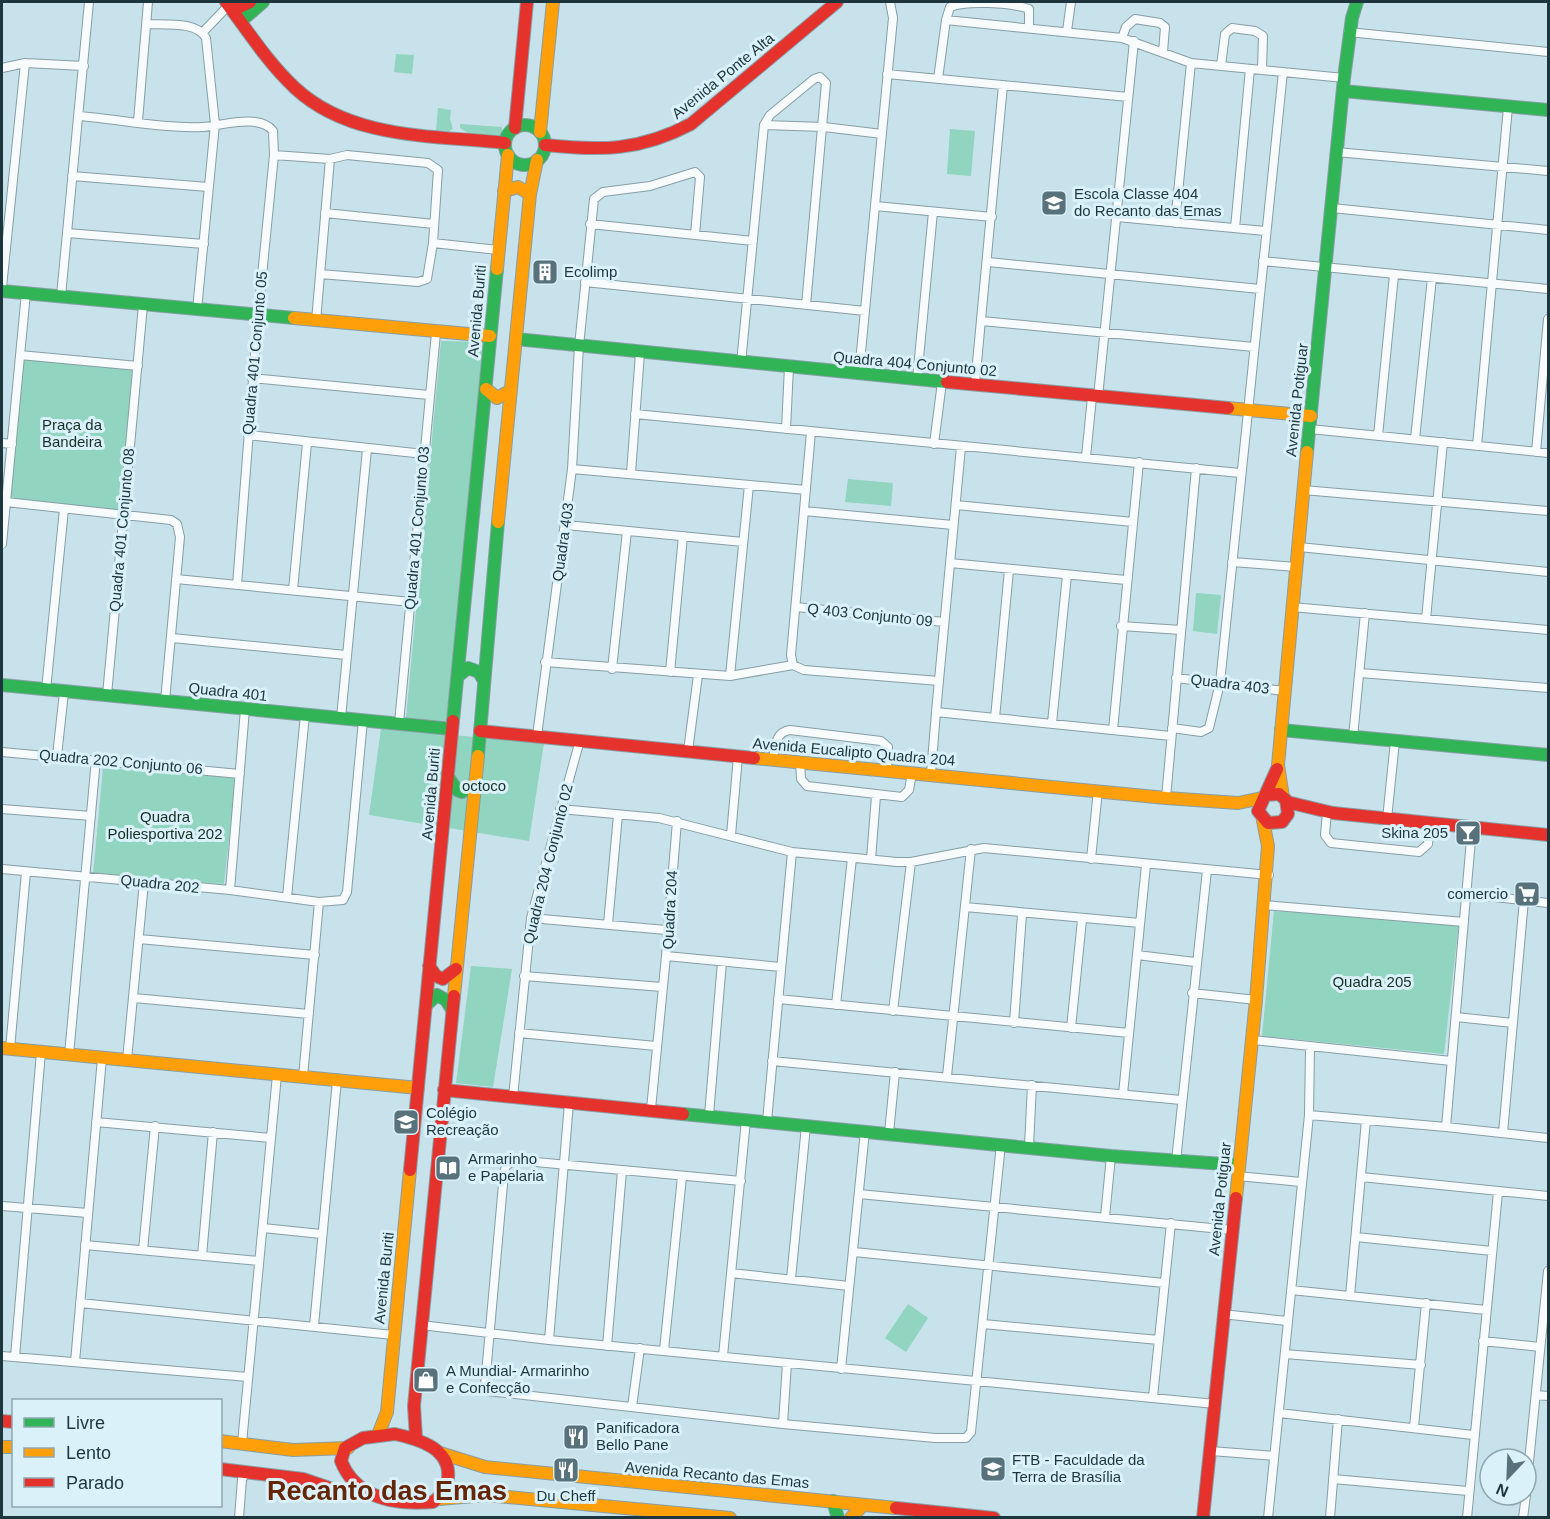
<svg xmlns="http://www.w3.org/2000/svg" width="1550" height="1519" font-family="Helvetica,sans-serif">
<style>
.green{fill:#91d4bf}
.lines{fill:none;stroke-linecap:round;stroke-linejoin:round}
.street-casing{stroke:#879ea6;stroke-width:10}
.fast-casing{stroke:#879ea6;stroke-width:14}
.slow-casing{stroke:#879ea6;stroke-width:14}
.jam-casing{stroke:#879ea6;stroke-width:14}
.street{stroke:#f7fbfc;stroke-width:8}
.fast{stroke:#30b455;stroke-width:12}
.slow{stroke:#ff9f0a;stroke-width:12}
.jam{stroke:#e5322d;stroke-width:12}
.labels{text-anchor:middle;stroke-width:6;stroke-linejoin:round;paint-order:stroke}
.street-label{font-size:15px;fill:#1d363e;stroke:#daf1fa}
.poi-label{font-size:15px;fill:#1d363e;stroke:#daf1fa;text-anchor:start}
.park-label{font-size:15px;fill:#173024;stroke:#daf1fa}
.town-label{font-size:27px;font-weight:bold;fill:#652507;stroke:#daf1fa}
</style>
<rect width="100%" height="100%" fill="#c7e2eb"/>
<path class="green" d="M396,54L414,55L412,74L394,72Z
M438,108L451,110L450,119L453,129L449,131L436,130Z
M460,124L502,127V137L468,133L460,128Z
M950,129L975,131L971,176L947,174Z
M441,341L485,342L446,723L406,718Z
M23,358L135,368L121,512L10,500Z
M848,479L893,483L891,506L845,502Z
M1196,593L1221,595L1217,634L1193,631Z
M381,729L544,743L529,841L369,815Z
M103,768L236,777L224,884L93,875Z
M1274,911L1459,922L1444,1054L1262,1036Z
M471,966L512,969L493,1087L456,1083Z
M908,1304L928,1318L906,1352L885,1338Z"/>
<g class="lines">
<defs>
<path id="street" d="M946,20L950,7C966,0 1012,3 1029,9V27
M148,24C165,25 197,21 206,38L215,124L197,310
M1067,31L1071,2
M203,32L229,5
M1348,32L1548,52
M1122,38L1126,27L1135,19L1160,23L1165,27L1163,52
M1221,66L1225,34L1232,28L1255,31L1263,36L1262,70
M2,68L25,63L84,66
M887,74L1128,97
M938,79L946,20L1122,38L1191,63L1344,78
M79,116C118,119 164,129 203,127C220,126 260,113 273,131L274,155L258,316L237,585
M138,121L148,2
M764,125L824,127L882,134
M1336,152L1548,171
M274,155L330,159L347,155L428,163L438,170L433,243L427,279L418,282L320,274
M72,176L208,187
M875,206L992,217
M1332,208L1548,230
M325,213L434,224
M1117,217L1265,231
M1175,223L1191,63
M590,224L753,241
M1235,228L1250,69
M67,233L204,244
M433,243L498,250
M1263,261L1548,289
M988,262L1260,289
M585,282L865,311
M2,287L25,63
M61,296L89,2
M316,321L330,159
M982,321L1254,347
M20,355L138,366
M741,363L764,125L770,115L814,79L820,77L826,83L806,305
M859,373L893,18L890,2
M252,378L429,395
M917,379L933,212
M975,384L1003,85
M1098,397L1134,41
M635,414L1240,473
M786,429L789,367
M1310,429L1548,453
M811,432L791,655L793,665L804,670L939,681
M248,435L424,454
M1378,436L1394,275
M1415,439L1432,278
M2,443L12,444
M934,444L942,382
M1477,446L1508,107
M961,447L936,712L1171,736
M1536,452L1548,319
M1086,457L1092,397
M572,469L806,490
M631,473L640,353
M1303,490L1548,511
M6,502L171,520L177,524L180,537L165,701
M956,505L1133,522
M804,511L953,525
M566,525L743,542
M2,544L26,293
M1299,547L1548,572
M1232,562L1297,567
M950,563L1126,580
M176,579L411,602
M293,590L307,443
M796,607L944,622
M1292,607L1548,630
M1426,619L1443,442
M1121,626L1181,630
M172,638L346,655
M545,662L730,676L793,665
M612,669L627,531
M670,672L683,536
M1360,673L1548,688
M730,676L749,485
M1176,678L1284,691
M46,690L64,509
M107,695L143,305
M341,718L367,449
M995,718L1009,570
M399,723L436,333
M1052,723L1067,575
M1172,728L1201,732L1209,728L1220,683L1283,72
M1113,730L1139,462
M537,736L572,469L579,346L594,199L603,192L650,186L695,172L700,177L695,235
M1353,737L1365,613
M688,751L698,675
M2,752L240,774
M57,756L64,692
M773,760C775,747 775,732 790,730L881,741L888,747L887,770
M800,762L801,779L807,786L902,797L909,790L912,773
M931,774L936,712
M1166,798L1196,468
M2,809L91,816
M560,809L659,818L792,852L897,862H911L984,848L1269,875
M1327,811L1325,835L1331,843L1419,852L1428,844L1430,824
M1387,819L1395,741
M677,821L666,956L781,967
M1472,828L1446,1127L1548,1138
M731,835L738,757
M871,859L876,796
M1091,859L1098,790
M2,869L230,890L319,902L343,900L347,892L363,720
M230,890L245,709
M1467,894L1548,903
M287,897L305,715
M1264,905L1464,922
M965,907L1140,923
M531,918L666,930
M608,924L618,815
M139,939L315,955
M1137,955L1195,962
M524,976L662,987
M1192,993L1256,1000
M134,998L309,1014
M778,999L1129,1033
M836,1005L852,858
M893,1011L911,862
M1456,1017L1513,1023
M1014,1023L1022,914
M1071,1028L1082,920
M519,1033L656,1046
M1253,1040L1451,1061
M10,1049L26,872
M69,1055L96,759
M127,1060L144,882
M772,1061L1181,1100
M947,1076L971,849
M303,1077L319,902
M1123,1094L1146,865
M513,1097L531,918L580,740
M651,1109L666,956
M709,1115L722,962
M1309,1115L1446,1127
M767,1121L792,852
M96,1122L271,1138
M889,1133L895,1072
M1503,1133L1524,900
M1029,1146L1032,1085
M1176,1161L1207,870
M1237,1176L1301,1182
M1361,1177L1548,1196
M741,1181L514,1160L506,1166L504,1173L485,1385L487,1391L783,1424L935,1438H966L971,1432L1001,1144
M859,1194L1232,1230
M2,1206L88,1213
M1105,1217L1111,1156
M263,1228L321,1234
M1356,1237L1492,1251
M85,1245L259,1261
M143,1250L155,1126
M854,1252L1164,1283
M202,1256L213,1132
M731,1273L849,1286
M791,1279L806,1126
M1291,1290L1486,1310
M1350,1296L1366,1120
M80,1303L393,1335
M1222,1314L1287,1321
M983,1324L1159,1340
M421,1325L549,1340L1215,1404
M314,1326L337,1080
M549,1340L569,1103
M1483,1341L1540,1347
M607,1346L622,1171
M664,1350L682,1177
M1285,1354L1421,1365
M2,1356L248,1377
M723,1356L746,1120
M15,1357L41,1052
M75,1362L102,1058
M841,1369L865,1131
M1536,1395L1548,1396
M1153,1397L1171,1223
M632,1407L640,1348
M1279,1413L1473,1435
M783,1424L787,1363
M1414,1427L1426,1303
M242,1443L277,1075
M1211,1451L1274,1456
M1333,1479L1468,1491
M1526,1492L1548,1271
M239,1518L242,1479L247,1472
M1268,1518L1309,1115L1310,1047
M1330,1518L1338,1419
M1467,1518L1498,1192
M1523,1518L1526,1495"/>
<path id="fast" d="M241,21L263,2
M1343,91L1548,110
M505 145a20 20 0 1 1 40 0a20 20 0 1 1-40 0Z
M2,291L294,318
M516,339L947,382
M1307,452L1344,78L1352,18L1357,2
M458,676L468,668L479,672L483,679
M2,685L452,729
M453,721L497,269
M1281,730L1548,755
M478,756L498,522
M448,777L457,790L462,792L474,784
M426,1005L437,995L446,1000L451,1008
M683,1114L1111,1156L1238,1165
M833,1501L838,1518"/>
<path id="slow" d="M540,132L553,2
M504,191L518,187L530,194
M497,269L508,155
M294,318L490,336
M486,389L497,398L510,391
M1228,408L1311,416
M498,522L530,194L537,160
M754,758L1166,798L1238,803L1262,798
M1283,797L1278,765L1307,452
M454,996L478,756
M2,1048L418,1088
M1236,1198L1256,1000L1268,846L1263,821
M378,1435L387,1412L410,1170
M220,1441L293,1450L348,1448
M2,1447H14
M440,1453L485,1467L896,1508
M439,1499L486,1495L730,1518
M851,1518L863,1505"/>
<path id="jam" d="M226,2C248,31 268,63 295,88C351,140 434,135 505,143
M233,10L250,2
M515,128L527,2
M545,145C601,151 640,151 691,124L837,2
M947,382L1228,408
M480,731L754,758
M1266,795L1279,794L1286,800L1288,814L1282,822L1268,823L1258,811L1277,769
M1287,802L1333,813L1548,835
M429,966L436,976L443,979L456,969
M444,1090L683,1114
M410,1170L453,721
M2,1421L14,1422
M395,1434C418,1439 451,1448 448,1478C447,1489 441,1496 433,1502C396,1505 356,1499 341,1461L345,1448L363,1438Z
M416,1438L414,1406L454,996
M220,1469L303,1479L350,1495
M896,1508L994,1518
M1203,1518L1236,1198"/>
</defs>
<use href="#street" class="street-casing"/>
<use href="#fast" class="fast-casing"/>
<use href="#slow" class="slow-casing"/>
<use href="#jam" class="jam-casing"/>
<use href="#street" class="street"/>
<use href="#fast" class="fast"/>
<use href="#slow" class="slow"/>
<use href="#jam" class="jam"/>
</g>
<defs>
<symbol id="school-square" viewBox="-11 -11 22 22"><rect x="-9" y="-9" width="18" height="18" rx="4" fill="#58727b" stroke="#daf1fa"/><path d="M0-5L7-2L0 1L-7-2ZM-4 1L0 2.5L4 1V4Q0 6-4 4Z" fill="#fff"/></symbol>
<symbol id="building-square" viewBox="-11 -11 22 22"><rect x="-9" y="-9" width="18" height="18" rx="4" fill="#58727b" stroke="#daf1fa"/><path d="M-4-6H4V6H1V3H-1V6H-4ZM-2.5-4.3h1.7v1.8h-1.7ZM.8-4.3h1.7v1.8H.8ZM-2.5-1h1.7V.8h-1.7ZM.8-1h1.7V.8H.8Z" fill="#fff"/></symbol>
<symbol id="bar-square" viewBox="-11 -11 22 22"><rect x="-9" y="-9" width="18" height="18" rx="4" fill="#58727b" stroke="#daf1fa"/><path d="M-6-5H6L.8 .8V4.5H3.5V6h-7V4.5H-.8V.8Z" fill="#fff"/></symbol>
<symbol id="supermarket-square" viewBox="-11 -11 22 22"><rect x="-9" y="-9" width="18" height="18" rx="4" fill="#58727b" stroke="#daf1fa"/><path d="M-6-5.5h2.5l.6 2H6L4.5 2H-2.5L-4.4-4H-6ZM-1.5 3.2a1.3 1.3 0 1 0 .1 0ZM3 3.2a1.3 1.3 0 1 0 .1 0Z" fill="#fff"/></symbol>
<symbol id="university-square" viewBox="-11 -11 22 22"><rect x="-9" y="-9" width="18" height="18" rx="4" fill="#58727b" stroke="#daf1fa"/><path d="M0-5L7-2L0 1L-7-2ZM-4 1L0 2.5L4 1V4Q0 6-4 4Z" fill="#fff"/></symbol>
<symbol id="library-square" viewBox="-11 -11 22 22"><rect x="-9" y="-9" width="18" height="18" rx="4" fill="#58727b" stroke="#daf1fa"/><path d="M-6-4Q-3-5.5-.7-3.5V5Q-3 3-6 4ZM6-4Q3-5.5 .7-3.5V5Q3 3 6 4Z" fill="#fff"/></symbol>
<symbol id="shop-square" viewBox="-11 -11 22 22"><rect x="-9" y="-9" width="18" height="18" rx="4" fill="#58727b" stroke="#daf1fa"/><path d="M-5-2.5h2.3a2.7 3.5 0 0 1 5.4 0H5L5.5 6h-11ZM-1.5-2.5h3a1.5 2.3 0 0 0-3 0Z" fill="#fff"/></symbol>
<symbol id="restaurant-square" viewBox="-11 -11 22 22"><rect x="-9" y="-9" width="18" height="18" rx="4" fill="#58727b" stroke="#daf1fa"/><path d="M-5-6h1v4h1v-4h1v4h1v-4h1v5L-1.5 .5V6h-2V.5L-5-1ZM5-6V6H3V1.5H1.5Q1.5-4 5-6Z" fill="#fff"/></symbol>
</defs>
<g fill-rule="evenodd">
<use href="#school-square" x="1039" y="188" width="30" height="30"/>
<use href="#building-square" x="530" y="257" width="30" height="30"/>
<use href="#bar-square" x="1453" y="818" width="30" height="30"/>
<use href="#supermarket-square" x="1512" y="879" width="30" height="30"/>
<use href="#university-square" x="391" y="1107" width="30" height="30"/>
<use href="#library-square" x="433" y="1153" width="30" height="30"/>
<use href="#shop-square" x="411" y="1365" width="30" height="30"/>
<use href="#restaurant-square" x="561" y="1422" width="30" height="30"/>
<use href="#university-square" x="978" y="1454" width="30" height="30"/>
<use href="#restaurant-square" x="551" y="1455" width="30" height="30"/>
</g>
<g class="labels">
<g class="street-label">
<text transform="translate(723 76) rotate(-39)" y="5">Avenida Ponte Alta</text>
<text transform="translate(477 311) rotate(-85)" y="5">Avenida Buriti</text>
<text transform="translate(255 353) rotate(-85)" y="5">Quadra 401 Conjunto 05</text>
<text transform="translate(915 364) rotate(5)" y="5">Quadra 404 Conjunto 02</text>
<text transform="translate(1297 400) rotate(-84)" y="5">Avenida Potiguar</text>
<text transform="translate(417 528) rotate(-85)" y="5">Quadra 401 Conjunto 03</text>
<text transform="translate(122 530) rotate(-85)" y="5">Quadra 401 Conjunto 08</text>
<text transform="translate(563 542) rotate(-82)" y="5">Quadra 403</text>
<text transform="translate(870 615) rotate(6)" y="5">Q 403 Conjunto 09</text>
<text transform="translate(1230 684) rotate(7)" y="5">Quadra 403</text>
<text transform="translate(228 692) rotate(6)" y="5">Quadra 401</text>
<text transform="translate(854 752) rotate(5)" y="5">Avenida Eucalipto Quadra 204</text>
<text transform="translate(121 762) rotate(5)" y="5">Quadra 202 Conjunto 06</text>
<text transform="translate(431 794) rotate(-85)" y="5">Avenida Buriti</text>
<text transform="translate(548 864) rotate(-76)" y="5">Quadra 204 Conjunto 02</text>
<text transform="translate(160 884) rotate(6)" y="5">Quadra 202</text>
<text transform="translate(670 910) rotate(-87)" y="5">Quadra 204</text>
<text transform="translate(1220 1199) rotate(-84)" y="5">Avenida Potiguar</text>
<text transform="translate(384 1278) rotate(-84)" y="5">Avenida Buriti</text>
<text transform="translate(717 1475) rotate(5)" y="5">Avenida Recanto das Emas</text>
</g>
<g class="poi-label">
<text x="1074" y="199">Escola Classe 404<tspan x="1074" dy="17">do Recanto das Emas</tspan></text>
<text x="564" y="277">Ecolimp</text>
<text x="1448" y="838" text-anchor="end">Skina 205</text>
<text x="1508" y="899" text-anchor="end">comercio</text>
<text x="426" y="1118">Colégio<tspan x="426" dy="17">Recreação</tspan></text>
<text x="468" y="1164">Armarinho<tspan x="468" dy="17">e Papelaria</tspan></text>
<text x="446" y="1376">A Mundial- Armarinho<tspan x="446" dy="17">e Confecção</tspan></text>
<text x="596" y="1433">Panificadora<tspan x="596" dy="17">Bello Pane</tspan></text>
<text x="1012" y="1465">FTB - Faculdade da<tspan x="1012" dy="17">Terra de Brasília</tspan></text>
<text x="566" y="1501" text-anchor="middle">Du Cheff</text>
</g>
<g class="park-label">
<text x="72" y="430">Praça da<tspan x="72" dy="17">Bandeira</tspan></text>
<text x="484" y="791">octoco</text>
<text x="165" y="822">Quadra<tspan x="165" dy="17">Poliesportiva 202</tspan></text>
<text x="1372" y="987">Quadra 205</text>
</g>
<g class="town-label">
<text x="387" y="1500">Recanto das Emas</text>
</g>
</g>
<rect width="1550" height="1519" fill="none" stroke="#1d363e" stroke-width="6"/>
<rect x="12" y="1399" width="210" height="108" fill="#daf1fa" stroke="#8ea6af" stroke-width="1.5"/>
<rect x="24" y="1418" width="30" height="9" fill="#30b455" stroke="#8ea6af" stroke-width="1.5"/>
<text x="66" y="1429" font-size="18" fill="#1d363e">Livre</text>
<rect x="24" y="1448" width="30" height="9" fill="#ff9f0a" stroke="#8ea6af" stroke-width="1.5"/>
<text x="66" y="1459" font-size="18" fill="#1d363e">Lento</text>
<rect x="24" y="1478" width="30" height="9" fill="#e5322d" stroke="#8ea6af" stroke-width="1.5"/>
<text x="66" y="1489" font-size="18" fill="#1d363e">Parado</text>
<g transform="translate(1508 1477) rotate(203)"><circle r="28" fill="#daf1fa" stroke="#8ea6af" stroke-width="1.5"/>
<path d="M0-4.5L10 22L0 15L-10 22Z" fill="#58727b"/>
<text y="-9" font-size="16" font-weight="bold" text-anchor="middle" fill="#1d363e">N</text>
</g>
</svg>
